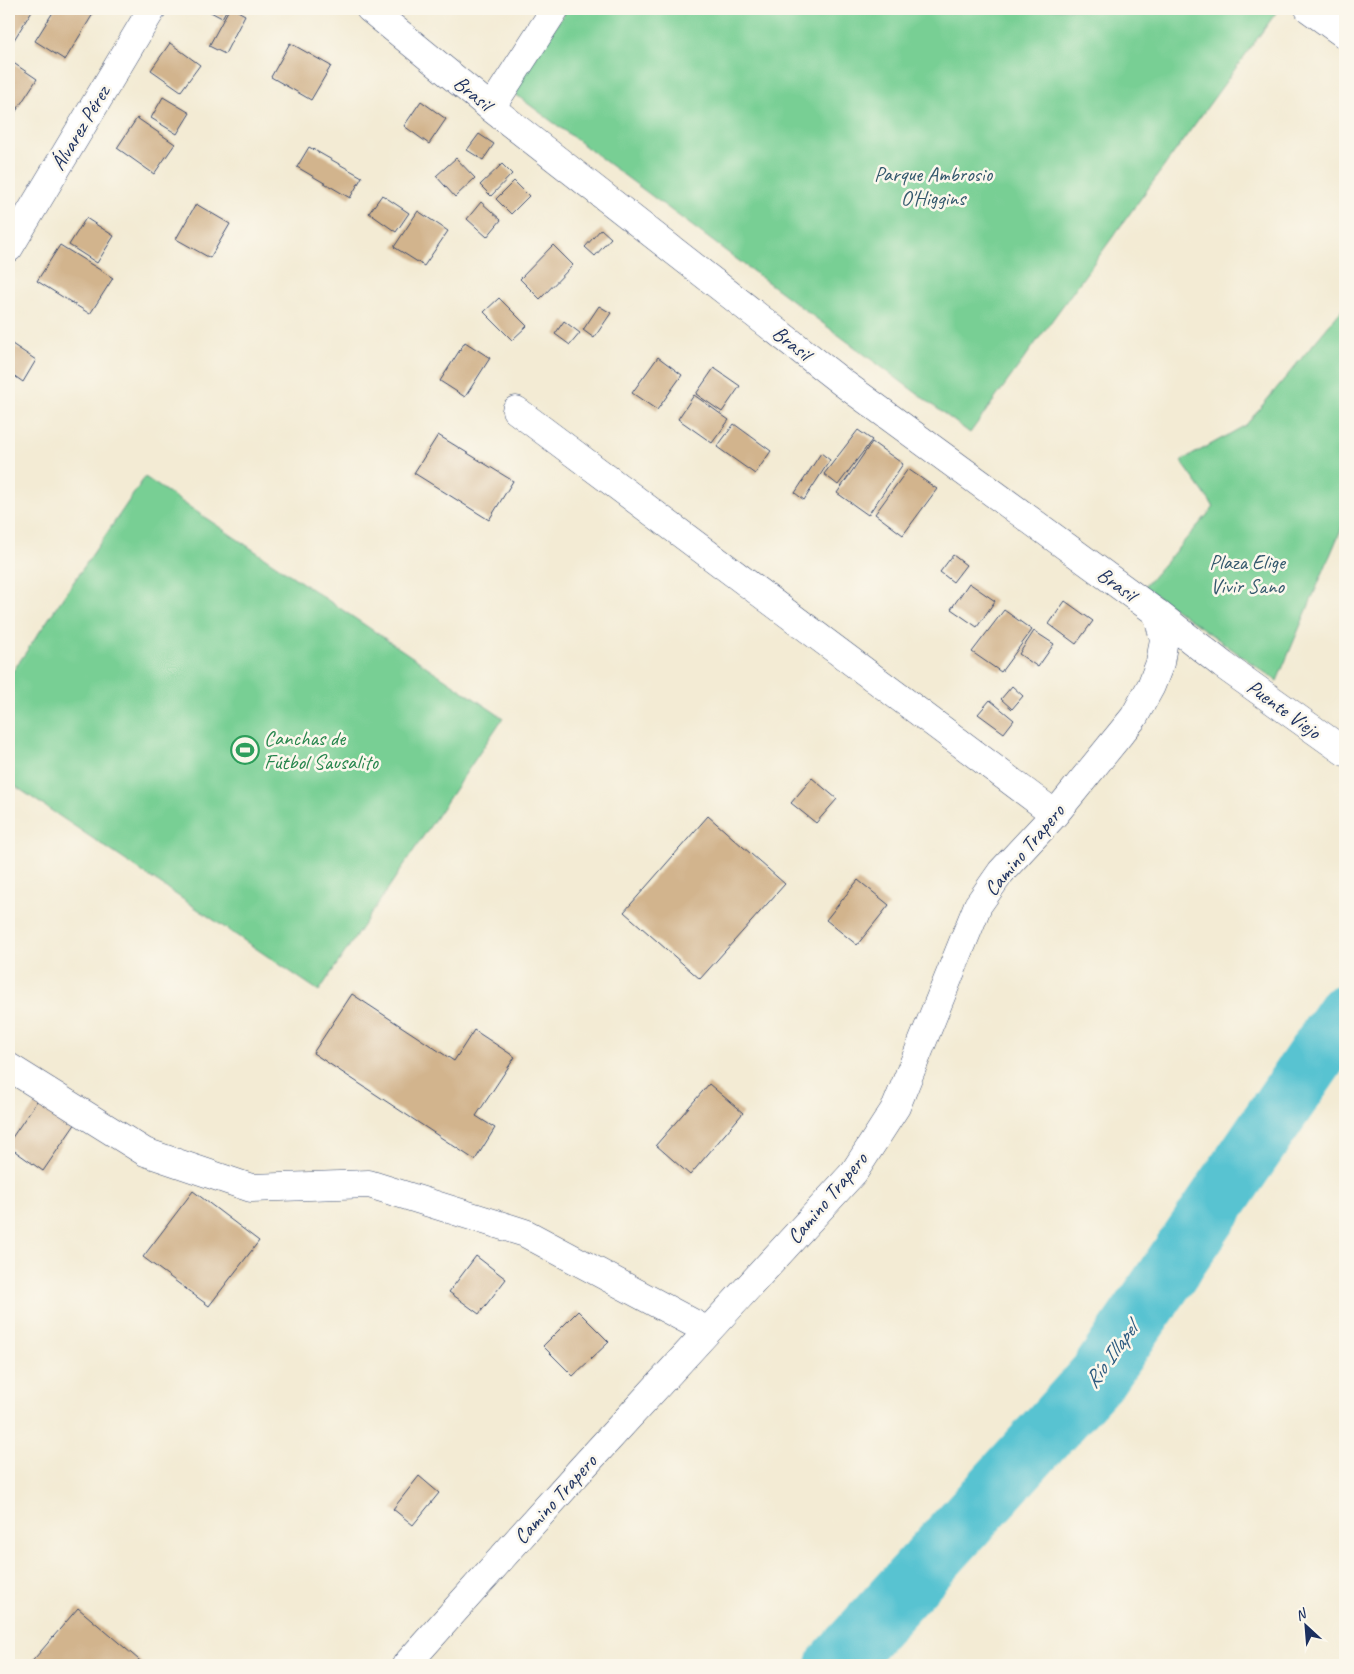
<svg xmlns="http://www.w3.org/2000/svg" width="1354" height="1674" font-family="Caveat,sans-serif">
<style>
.green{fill:#78cf94;stroke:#4a7f79}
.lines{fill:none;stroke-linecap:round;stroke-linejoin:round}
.river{stroke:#58c3d1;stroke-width:60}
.building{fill:#d2b48d}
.minor-casing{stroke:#3b4b70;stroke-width:29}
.major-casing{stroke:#3b4b70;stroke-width:29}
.minor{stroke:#fff;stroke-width:28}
.major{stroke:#fff;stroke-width:28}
.labels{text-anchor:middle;stroke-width:5;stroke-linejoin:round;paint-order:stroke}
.street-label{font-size:21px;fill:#1b2f5e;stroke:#fbf7ec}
.park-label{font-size:21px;fill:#32576c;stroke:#fbf7ec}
.leisure-label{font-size:21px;fill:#27864d;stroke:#fbf7ec;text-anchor:start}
.water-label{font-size:22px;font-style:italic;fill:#2d5b80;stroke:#fbf7ec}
</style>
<rect width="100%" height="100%" fill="#fbf7ec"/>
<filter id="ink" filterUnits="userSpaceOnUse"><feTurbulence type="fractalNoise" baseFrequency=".02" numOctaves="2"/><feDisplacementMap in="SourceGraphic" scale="10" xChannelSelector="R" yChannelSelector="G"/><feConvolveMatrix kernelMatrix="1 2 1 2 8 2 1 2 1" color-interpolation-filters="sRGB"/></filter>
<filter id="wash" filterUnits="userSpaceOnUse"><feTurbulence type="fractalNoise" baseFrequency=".0096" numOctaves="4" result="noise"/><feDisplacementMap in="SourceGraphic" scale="20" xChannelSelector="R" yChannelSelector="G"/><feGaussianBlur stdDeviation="1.12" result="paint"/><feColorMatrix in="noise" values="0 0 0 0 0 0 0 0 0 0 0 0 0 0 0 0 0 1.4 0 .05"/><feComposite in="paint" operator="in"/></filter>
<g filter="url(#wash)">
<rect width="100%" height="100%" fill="#f3ebd4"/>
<path class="green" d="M567,9H1276L1278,10L970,433L511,91Z
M1345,306V520L1277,681L1144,587L1214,507L1181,461L1246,425Z
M145,477L503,718L319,991L9,782V677Z"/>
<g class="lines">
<path class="river" d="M836,1665L1099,1375L1345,1014"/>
</g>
<g id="blocks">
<path class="building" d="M11,9H33L12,43L9,41V13Z
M55,9H96L65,60L35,41Z
M205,9H227L222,18Z
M229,9H234L245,15L225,54L209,46Z
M170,43L200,65L181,91L151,70Z
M290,43L331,66L311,100L271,77Z
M9,60L37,79L9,122Z
M163,97L190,113L177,134L151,118Z
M421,101L446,119L429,144L404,126Z
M137,118L175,144L154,174L117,148Z
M479,134L494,144L483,160L467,150Z
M309,147L362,177L350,198L297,167Z
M456,158L475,178L455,197L436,176Z
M502,164L512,174L491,196L480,185Z
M514,181L529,196L511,214L496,199Z
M382,195L409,213L396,232L369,213Z
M481,202L501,220L487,237L467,219Z
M196,204L230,224L210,258L176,239Z
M418,211L448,231L424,266L394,247Z
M86,218L114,236L97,263L69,245Z
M601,229L611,238L595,256L585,247Z
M60,245L113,278L90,314L37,281Z
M553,245L573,265L540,299L520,279Z
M499,298L527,326L512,340L484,312Z
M599,306L611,313L594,338L583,330Z
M564,321L580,333L570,345L555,334Z
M9,342L36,360L23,382L9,372Z
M465,342L490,358L465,397L440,381Z
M658,357L682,375L657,410L632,393Z
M714,368L740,386L722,412L696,394Z
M694,395L729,420L712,443L678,419Z
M734,424L771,451L755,474L717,447Z
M858,430L872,440L838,485L824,474Z
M438,435L513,481L489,520L414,473Z
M872,442L903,464L868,515L837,493Z
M821,453L830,460L804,500L795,493Z
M908,469L937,489L903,535L875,514Z
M953,555L966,565L953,582L940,572Z
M969,583L995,601L977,627L951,609Z
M1065,601L1093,621L1076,644L1049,624Z
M1004,610L1032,630L1001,672L972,652Z
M1034,631L1054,644L1038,667L1019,654Z
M1012,686L1023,696L1012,709L1001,699Z
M990,700L1014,720L1004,733L978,714Z
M812,778L837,799L816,823L791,803Z
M708,816L785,884L700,979L624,912Z
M858,880L889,905L857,945L826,920Z
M352,994L454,1061L474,1030L515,1057L476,1116L495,1128L475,1160L313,1053Z
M709,1084L743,1113L690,1175L656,1145Z
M39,1098L76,1123L43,1171L9,1147V1142Z
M193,1191L259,1241L209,1306L143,1257Z
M476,1256L506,1279L479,1314L449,1292Z
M578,1311L609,1342L573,1376L543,1346Z
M419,1476L439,1493L413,1525L393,1509Z
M78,1608L145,1665H29Z"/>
</g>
</g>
<g filter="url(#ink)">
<use href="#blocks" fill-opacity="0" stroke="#3b4b70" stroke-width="1"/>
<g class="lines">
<defs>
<path id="minor" d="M370,9L491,108L843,383L1157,613L1223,665L1345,752
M491,108L555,9
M516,410L1055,814
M9,1067L145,1152L251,1188L369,1184L525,1233L708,1331
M406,1665L583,1467L854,1172L896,1107L978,905L1001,872L1055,814L1134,717L1151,686L1160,663L1164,639L1157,613"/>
<path id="major" d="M1309,9L1345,35
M9,248L152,9"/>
</defs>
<use href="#minor" class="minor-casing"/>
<use href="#major" class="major-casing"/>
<use href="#minor" class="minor"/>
<use href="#major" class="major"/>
</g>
</g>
<defs>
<symbol id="stadium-ring" viewBox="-11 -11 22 22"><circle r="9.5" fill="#fbf7ec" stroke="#2e9e5b" stroke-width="1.5"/><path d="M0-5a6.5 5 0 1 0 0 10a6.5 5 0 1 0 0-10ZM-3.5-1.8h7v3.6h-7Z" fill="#2e9e5b"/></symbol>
</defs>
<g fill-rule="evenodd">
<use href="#stadium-ring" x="229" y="734" width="32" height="32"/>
</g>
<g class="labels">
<g class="street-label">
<text transform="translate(473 93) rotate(39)" y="7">Brasil</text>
<text transform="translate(80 128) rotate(-59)" y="7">Álvarez Pérez</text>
<text transform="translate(792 343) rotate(38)" y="7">Brasil</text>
<text transform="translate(1117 584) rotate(36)" y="7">Brasil</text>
<text transform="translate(1284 709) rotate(36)" y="7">Puente Viejo</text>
<text transform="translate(1024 850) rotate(-50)" y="7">Camino Trapero</text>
<text transform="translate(827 1198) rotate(-50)" y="7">Camino Trapero</text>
<text transform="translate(555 1499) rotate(-48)" y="7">Camino Trapero</text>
</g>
<g class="park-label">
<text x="933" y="181">Parque Ambrosio<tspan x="933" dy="24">O'Higgins</tspan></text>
<text x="1247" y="569">Plaza Elige<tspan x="1247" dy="24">Vivir Sano</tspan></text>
</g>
<g class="leisure-label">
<text x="264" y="745">Canchas de<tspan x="264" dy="24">Fútbol Sausalito</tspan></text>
</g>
<g class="water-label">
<text transform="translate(1110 1355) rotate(-54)" y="8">Río Illapel</text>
</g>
</g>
<rect width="1354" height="1674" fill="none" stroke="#fbf7ec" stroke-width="30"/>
<g transform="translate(1306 1626) rotate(334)" stroke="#fbf7ec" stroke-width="4" paint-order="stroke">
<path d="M0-4L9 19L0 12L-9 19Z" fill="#1b2f5e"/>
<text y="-8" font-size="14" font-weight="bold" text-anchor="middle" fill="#1b2f5e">N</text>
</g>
</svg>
